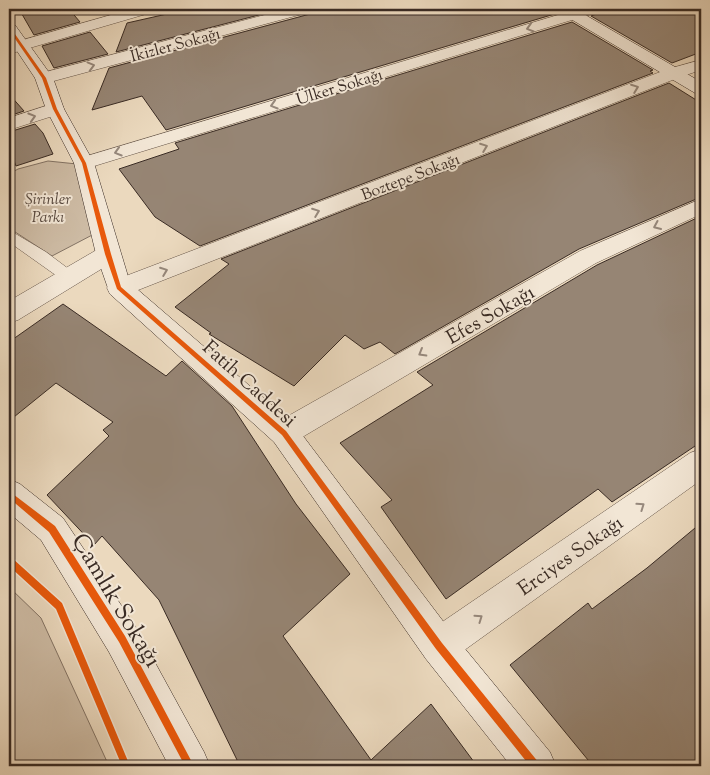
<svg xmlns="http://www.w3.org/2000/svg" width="710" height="775" font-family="'Sorts Mill Goudy',serif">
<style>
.green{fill:#cdbba4;stroke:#837364}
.building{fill:#968574;stroke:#392b24}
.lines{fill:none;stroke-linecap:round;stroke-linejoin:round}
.lane-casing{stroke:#66564a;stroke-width:1}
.street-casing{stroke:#66564a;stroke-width:1}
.secondary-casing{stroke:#392b24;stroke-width:1}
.lane{fill:#f2e6d5;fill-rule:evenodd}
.street{fill:#f2e6d5;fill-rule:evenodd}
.secondary{fill:#f2e6d5;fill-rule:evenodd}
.cycleway-casing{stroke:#f2e6d5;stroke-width:3}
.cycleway{fill:#e8590c;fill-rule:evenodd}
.oneway{stroke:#96887c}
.labels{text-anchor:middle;stroke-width:4;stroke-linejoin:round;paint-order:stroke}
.far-street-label{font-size:16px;fill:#392b24;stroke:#f2e6d5}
.far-park-label{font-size:16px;font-style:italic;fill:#57483e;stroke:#f2e6d5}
.street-label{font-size:20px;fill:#392b24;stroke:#f2e6d5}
.near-street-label{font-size:24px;fill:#392b24;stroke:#f2e6d5}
</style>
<rect width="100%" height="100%" fill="#ebd9be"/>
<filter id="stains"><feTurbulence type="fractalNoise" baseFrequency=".004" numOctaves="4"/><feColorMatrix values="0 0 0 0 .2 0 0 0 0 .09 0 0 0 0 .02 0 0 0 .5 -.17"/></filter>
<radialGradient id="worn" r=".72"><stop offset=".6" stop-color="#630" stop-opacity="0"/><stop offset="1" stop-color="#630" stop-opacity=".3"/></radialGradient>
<path class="green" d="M48,161L77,164L96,233L52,256L9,228V174L18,169Z
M9,587L41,618L109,766H9Z"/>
<path class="building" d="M19,9H69L80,22L34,35Z
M189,9H282L116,52L127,23Z
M315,9H554L558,13L166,130L142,96L92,110L109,68L310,14Z
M603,9H701V52L672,63L591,16L599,13Z
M572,22L653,70L650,71L653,73L200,246L155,217L119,169L179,149L175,143Z
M90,32L108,54L54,68L42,46Z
M669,83L701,103V197L579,249L395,354L380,342L364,349L345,335L294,386L209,334L211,333L175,307L229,264L221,259Z
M9,94L24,111L9,116Z
M35,124L43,133L53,154L16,166L9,148V132Z
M701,216V442L612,502L598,489L446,599L381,507L392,500L340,443L433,385L417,372L597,265Z
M63,304L166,376L182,361L232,406L296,504L350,574L283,636L371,760L431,704L477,766H240L159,600L102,536L94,545L47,495L109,436L103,430L113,422L56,383L9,421V342Z
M701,523V766H593L510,665L588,603L592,609L647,568Z"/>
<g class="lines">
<defs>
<path id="lane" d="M9,230L46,252L74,273L77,277L74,281L69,283L64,281L9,242Z"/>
<path id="street" d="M132,9H156L153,12L9,54V44Z
M288,9H313L310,12L50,82L44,83L38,82L35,78L38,74Z
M578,9H601L598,12L91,167L84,169L77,167L74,163L77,159Z
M701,60V70L680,77L128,294L119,297L110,294L107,288L110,282L668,69Z
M55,103L62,105L64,109L62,113L9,130V118Z
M701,199V214L596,263L294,442L284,446L274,442L270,433L274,424L580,251Z
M108,246L116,248L120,254L116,260L18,320L9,323V301L100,248Z
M701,449V480L452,659L439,664L426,659L421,646L426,633L690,453Z"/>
<path id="secondary" d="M556,9H575L701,82V94L695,93L559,12Z
M9,23L15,25L53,78L64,109L94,163L130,283L294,424L452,633L550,752L556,766H511L426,659L274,442L110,294L96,254L74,163L46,109L35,78L9,39Z
M9,479L20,484L63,518L135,626L204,752L210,766H169L109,652L41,540L9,513Z"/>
</defs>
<use href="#lane" class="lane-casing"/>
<use href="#street" class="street-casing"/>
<use href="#secondary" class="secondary-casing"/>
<use href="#lane" class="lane"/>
<use href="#street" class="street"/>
<use href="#secondary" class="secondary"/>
<defs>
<path id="cycleway" d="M9,27H10L46,78L57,109L86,163L111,254L121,287L286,431L442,643L539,763L540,766H530L436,649L282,435L117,289L105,254L82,163L53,109L42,78L9,30Z
M9,491L55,526L125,636L194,766H185L119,642L49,532L9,498Z
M9,557L12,558L62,603L130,766H122L56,609L9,566Z"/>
</defs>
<use href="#cycleway" class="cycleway-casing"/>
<use href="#cycleway" class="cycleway"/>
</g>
<defs><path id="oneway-chevron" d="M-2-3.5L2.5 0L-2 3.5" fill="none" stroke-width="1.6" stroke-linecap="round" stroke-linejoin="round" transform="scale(1.25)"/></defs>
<g class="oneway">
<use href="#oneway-chevron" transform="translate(530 28) rotate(163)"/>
<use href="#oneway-chevron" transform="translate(91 66) rotate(-15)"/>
<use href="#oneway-chevron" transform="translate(635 88) rotate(-21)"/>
<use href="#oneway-chevron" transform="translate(274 105) rotate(163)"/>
<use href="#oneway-chevron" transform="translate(32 117) rotate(-17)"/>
<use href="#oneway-chevron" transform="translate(484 147) rotate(-21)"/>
<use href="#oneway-chevron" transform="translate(118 152) rotate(163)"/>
<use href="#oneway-chevron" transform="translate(316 212) rotate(-21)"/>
<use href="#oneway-chevron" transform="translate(657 226) rotate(156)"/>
<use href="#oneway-chevron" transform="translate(164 271) rotate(-21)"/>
<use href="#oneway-chevron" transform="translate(422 353) rotate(150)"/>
<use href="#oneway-chevron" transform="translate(641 506) rotate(-35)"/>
<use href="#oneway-chevron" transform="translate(479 618) rotate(-35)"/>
</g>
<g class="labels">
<g class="far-street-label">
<text transform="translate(175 44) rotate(-15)" y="6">İkizler Sokağı</text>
<text transform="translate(339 86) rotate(-17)" y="6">Ülker Sokağı</text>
<text transform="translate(410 176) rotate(-21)" y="6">Boztepe Sokağı</text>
</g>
<g class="far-park-label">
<text x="48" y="204">Şirinler<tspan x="48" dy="18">Parkı</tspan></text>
</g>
<g class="street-label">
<text transform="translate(490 314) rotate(-30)" y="7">Efes Sokağı</text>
<text transform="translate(250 383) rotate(42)" y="7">Fatih Caddesi</text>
<text transform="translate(570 555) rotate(-35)" y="7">Erciyes Sokağı</text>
</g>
<g class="near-street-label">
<text transform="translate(117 600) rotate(59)" y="8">Çamlık Sokağı</text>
</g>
</g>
<rect width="710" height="775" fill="none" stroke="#ebd9be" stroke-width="30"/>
<rect x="10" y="10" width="690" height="755" fill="none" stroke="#392b24" stroke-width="2.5"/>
<rect x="15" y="15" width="680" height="745" fill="none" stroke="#392b24"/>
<rect width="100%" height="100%" filter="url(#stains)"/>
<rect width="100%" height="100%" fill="url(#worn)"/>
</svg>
